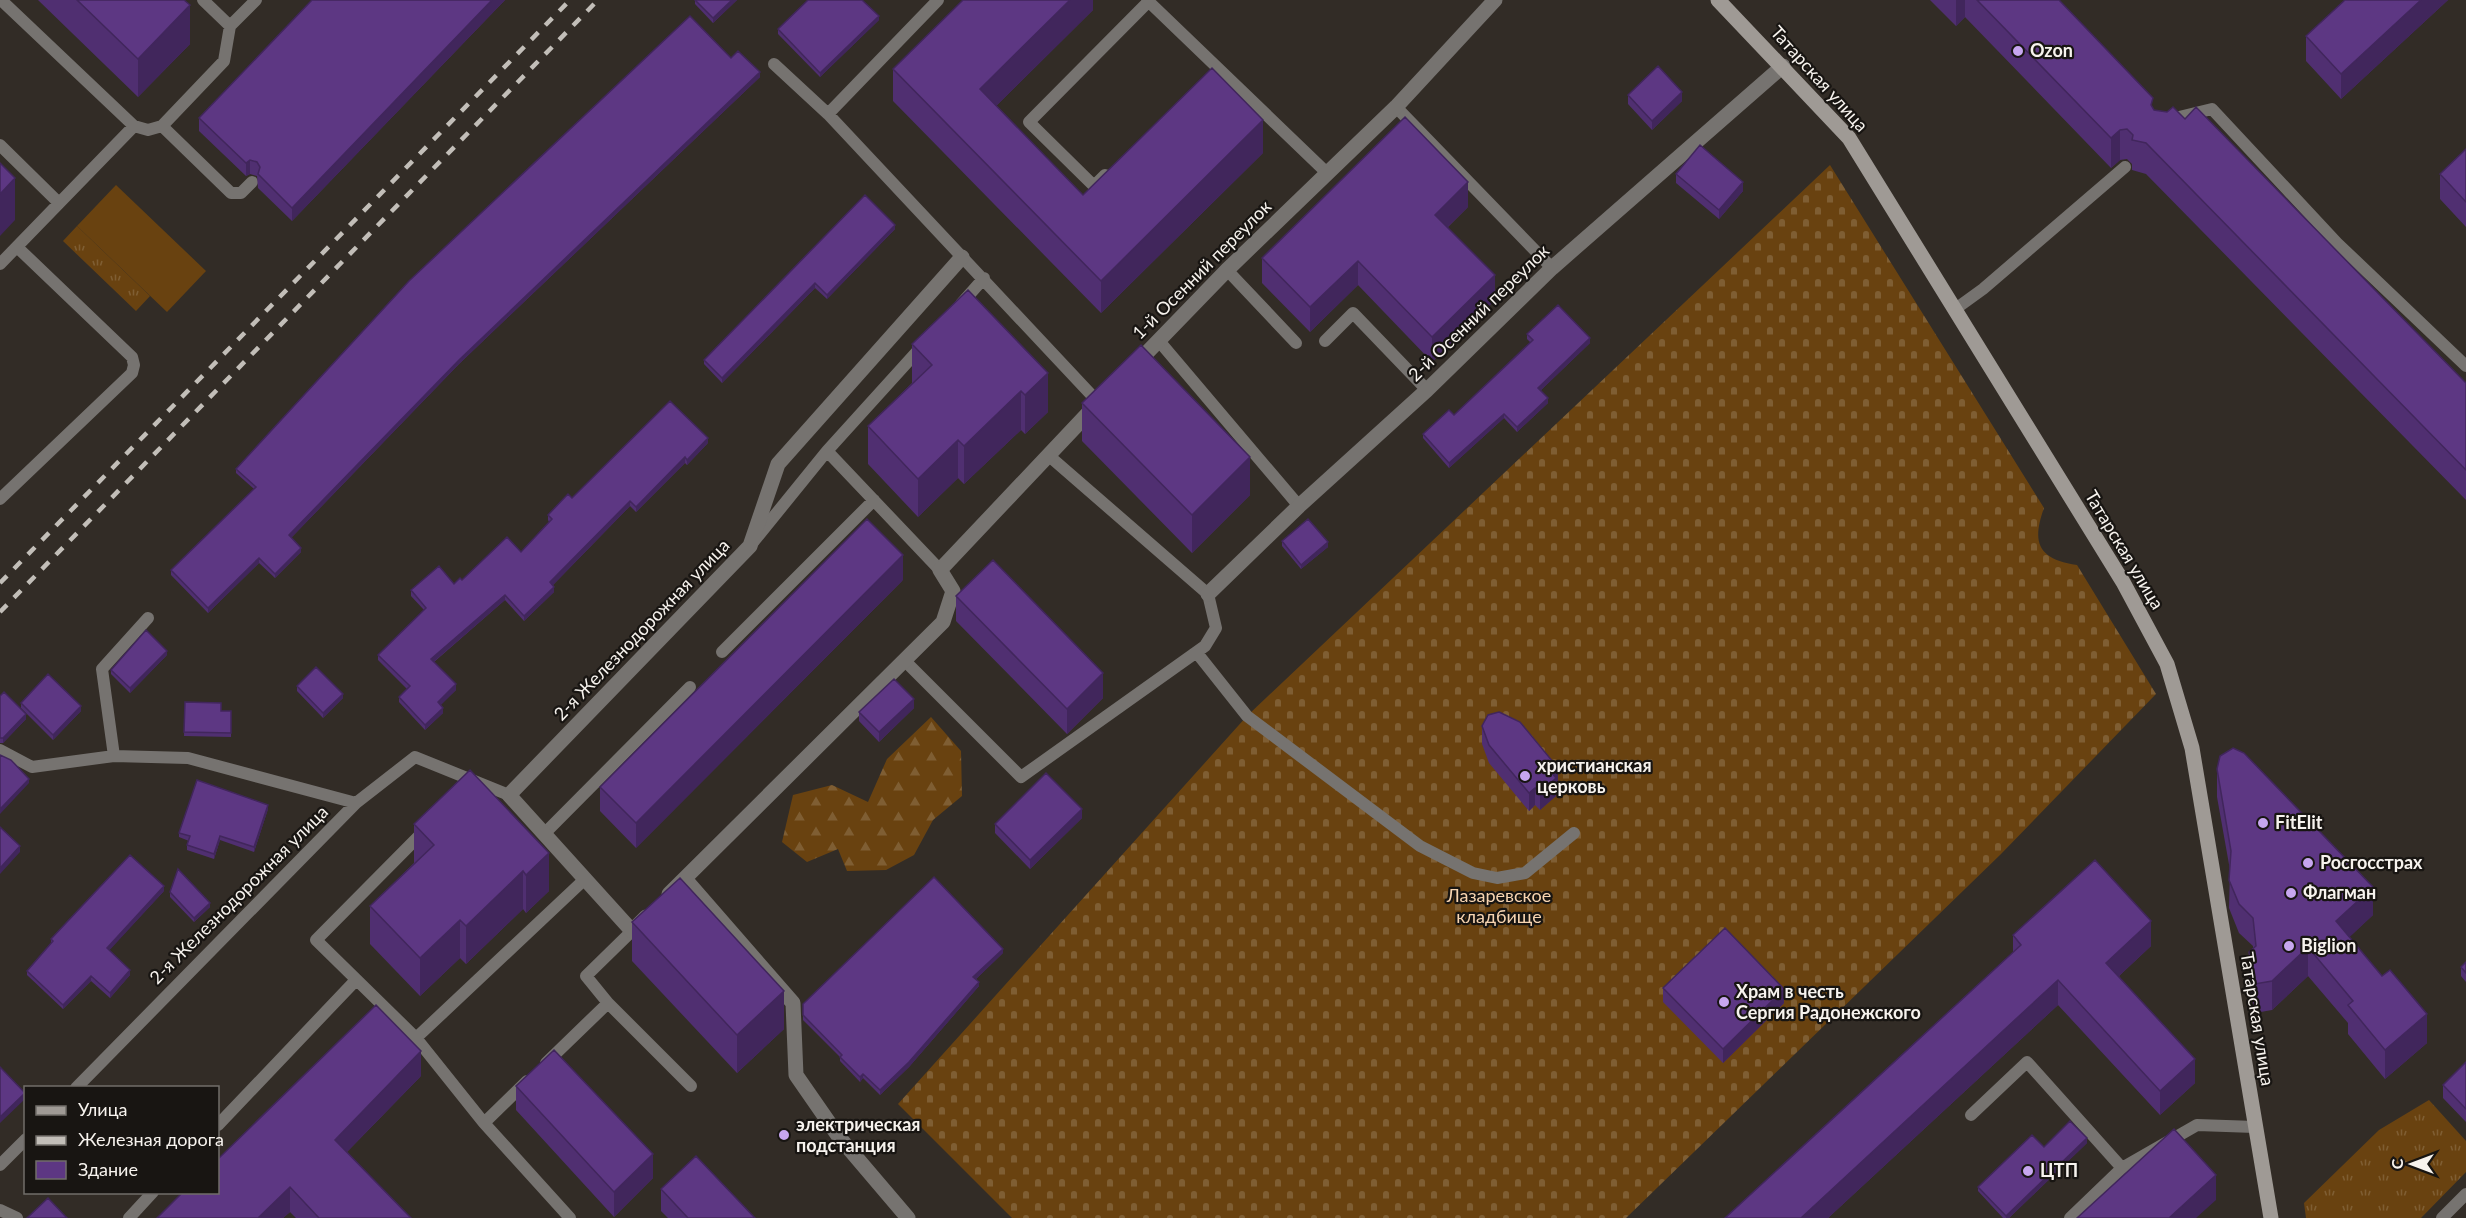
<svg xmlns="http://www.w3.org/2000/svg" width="2466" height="1218" font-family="Lato,sans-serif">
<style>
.grass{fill:url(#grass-tufts)}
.forest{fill:url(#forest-firs)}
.cemetery{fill:url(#cemetery-stones)}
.pitch{fill:#694210}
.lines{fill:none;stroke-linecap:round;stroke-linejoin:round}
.lane{stroke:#767370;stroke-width:12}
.street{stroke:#767370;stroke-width:15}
.secondary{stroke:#9f9a95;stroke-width:15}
.rail{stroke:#c2beb8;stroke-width:4.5;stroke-dasharray:10 10;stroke-linecap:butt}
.wall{fill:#502f71}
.shaded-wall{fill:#41265c}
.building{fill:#5d3783;stroke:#41265c;stroke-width:1.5}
.poi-dot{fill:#c7a6ef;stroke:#181512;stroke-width:2}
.labels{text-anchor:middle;stroke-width:4.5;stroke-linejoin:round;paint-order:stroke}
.poi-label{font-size:18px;font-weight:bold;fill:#f7f3ee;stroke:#181512;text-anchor:start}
.street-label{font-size:18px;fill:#f7f3ee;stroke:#181512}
.park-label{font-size:18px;fill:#f8d5b1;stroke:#181512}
</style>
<defs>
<pattern id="grass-tufts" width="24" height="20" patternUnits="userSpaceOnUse" patternTransform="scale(1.5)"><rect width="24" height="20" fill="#694210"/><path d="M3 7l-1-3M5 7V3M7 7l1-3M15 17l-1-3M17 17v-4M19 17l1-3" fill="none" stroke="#7f5e33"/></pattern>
<pattern id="forest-firs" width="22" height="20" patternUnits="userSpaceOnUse" patternTransform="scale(1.5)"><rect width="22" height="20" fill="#694210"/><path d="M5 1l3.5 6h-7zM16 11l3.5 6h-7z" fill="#7f5e33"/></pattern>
<pattern id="cemetery-stones" width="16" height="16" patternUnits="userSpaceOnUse" patternTransform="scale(1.5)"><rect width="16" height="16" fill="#694210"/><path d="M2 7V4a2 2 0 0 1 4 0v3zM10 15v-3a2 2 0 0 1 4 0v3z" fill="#7f5e33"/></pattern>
</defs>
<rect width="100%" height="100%" fill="#322c26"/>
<path class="grass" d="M77,226L150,296L136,311L63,241Z
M2429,1100L2466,1141V1172L2421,1218H2306L2304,1203L2379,1130Z"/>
<path class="forest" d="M931,717L961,751L962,796L933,820L914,855L886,870L847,871L838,849L807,862L782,842L793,795L832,785L868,802L887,759Z"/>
<path class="cemetery" d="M1830,165L2044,508C2031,544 2039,559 2077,565L2156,694L2001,854L1626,1218H1012L898,1104L1247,716Z"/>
<path class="pitch" d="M116,185L206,271L167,312L77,226Z"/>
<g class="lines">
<path class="lane" d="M1,0L134,126L148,130L162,126L224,61L230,26L256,0
M203,0L230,26
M938,0L828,114L1098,402
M1147,0L1327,173
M774,64L828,114
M1396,107L1552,268
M2168,125L2175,118L2212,109L2337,243L2466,366
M162,126L231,193H241L252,182
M0,145L59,203
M1105,175L1094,186L1029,122L1148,2
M0,264L134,126
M1227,270L1296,343
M961,304L984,278
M1954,310L1983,289L2125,167
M1159,341L1299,506
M1325,341L1353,313L1427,390
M923,345L827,451L940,570
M0,499L132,373L134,365L132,357L17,247
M754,541L827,451
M722,652L874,500
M1197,653L1247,716L1420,846L1473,873L1497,878L1525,873L1574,833
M904,660L1021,777L1205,646L1216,628L1208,594L1048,455
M0,750L32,767L114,756L188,758L356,803
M114,756L102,669L148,618
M421,834L316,940L416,1038L484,1123
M544,834L690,687
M632,931L586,976L608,1003L691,1086
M416,1038L585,879
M546,1063L608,1003
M527,1081L484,1123L570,1218
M76,1088L356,803L415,757L509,795
M1971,1115L2027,1062L2122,1168L2197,1125L2255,1127
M218,1125L356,980
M0,1165L26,1139
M0,1210L17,1218
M129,1218L153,1192
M2070,1218L2122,1168
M2442,1218L2466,1194"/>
<path class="street" d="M1135,365L1227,270L1396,107L1495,0
M1208,594L1299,506L1427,390L1552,268L1783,66
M685,879L793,1003L796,1075L839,1137L908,1218
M669,894L943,622L953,591L940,570L1095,406
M646,917L632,931L509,795L750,546L778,464L962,257"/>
<path class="secondary" d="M1718,0L1849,138L2123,582L2167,664L2192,748L2271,1218"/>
<path class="rail" d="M0,583L570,0
M0,612L598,0"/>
</g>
<path class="wall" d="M38,0H184L190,44L138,97Z
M312,0H505L292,221L258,188L257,176L250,174L246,176L199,131V118Z
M695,0H737L713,23L695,4Z
M1093,0V10L996,106L1083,195L1263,153L1101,313L893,101V69Z
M1930,0H2059L2153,110L2185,119L2466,383V500L2146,174L2132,170V164L2127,159L2120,160L2111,168L1965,17L1956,26Z
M2345,0H2448L2341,99L2306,61V36Z
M879,20L820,77L778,34V29Z
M731,58L760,77L459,364L291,538L301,552L275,578L259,563L208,613L171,575V570L254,489L236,473V469Z
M1628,95L1682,101L1652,130L1628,104Z
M2466,149V227L2440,199V174Z
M1676,174L1743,191L1719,219L1676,183Z
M865,195L895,229L827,299L815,288L722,383L704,364V360Z
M1468,207L1448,227L1495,300L1432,362L1358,285L1310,332L1262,283V258Z
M968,290L1048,412L1025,434L1021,430L964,484L958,478L918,517L868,464V426L912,383V344Z
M1527,334L1590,343L1541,390L1548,403L1517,432L1504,418L1449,468L1423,438V434L1454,415L1531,343L1527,339Z
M1082,403L1250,495L1192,553L1082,441Z
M708,443L687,465L685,463L636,512L630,506L553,585L554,592L524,621L505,600L434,662L456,690L440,705L443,713L425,730L399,702V697L407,689L378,660V655L424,610L411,596V590L454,584L521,552L549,522L548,520V515L572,498Z
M1282,541L1328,547L1301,569L1282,546Z
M903,580L636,848L600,811V787Z
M956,596L1103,698L1067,734L956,621Z
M167,655L130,693L111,674V670Z
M297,686L343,698L323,718L297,691Z
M0,696L26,719L3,743H0Z
M185,702L221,711H231V737L184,736Z
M21,703L81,711L53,740L21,708Z
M914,708L879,742L859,721V712Z
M1482,726L1558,786L1556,788V796L1540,810L1535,805L1529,811L1489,763L1482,744Z
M2217,769L2373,915L2349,937L2427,1043L2385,1079L2348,1034V1023L2308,976L2272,1010L2255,1013L2249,981V952L2253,949V946L2239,933L2229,908L2230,870L2217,797Z
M470,770L549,891L526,913L523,909L466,964L460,958L420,996L370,944V906L414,863V824Z
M268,809L254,852L220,840L214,859L187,850V845L189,841L179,837V833Z
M1082,818L1030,869L995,833V824Z
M164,891L109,950L130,975L110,998L91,981L63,1009L27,975V971L51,944V939Z
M170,892L210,907L194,922L170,897Z
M632,922L784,1029L737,1073L632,961Z
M2013,935L2151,946L2119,976L2195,1083L2160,1115L2058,1005L1828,1218H1725L2013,952Z
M1003,953L976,979L979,986L909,1067L880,1095L863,1078L860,1082L840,1061V1057L803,1020V1004Z
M2466,962V982L2461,976V967Z
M1663,988L1784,1003L1723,1063L1663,1002Z
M2466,1062V1122L2443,1098V1085Z
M421,1076L347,1152L411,1218H296L290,1212L283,1218H157Z
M516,1086L653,1178L614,1217L516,1110Z
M2087,1143L2009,1218H2003L1978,1191V1187L2044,1147Z
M661,1189L755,1218H668L661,1211Z"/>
<path class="shaded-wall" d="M492,0H505L292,221V208Z
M732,0H737L713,23V18Z
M1070,0H1093V10L980,122V89Z
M1956,0H1965V17L1956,26Z
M2421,0H2448L2341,99V74Z
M190,5V44L138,97V59Z
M879,16V20L820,77V73Z
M760,72V77L459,364L289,540V535L459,360Z
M1682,92V101L1652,130V121Z
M1263,120V153L1101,313V281Z
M2120,130V160L2111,168V138Z
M250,160V174L246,176V163Z
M15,178V220L0,236V194Z
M1468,182V207L1435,239V215Z
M1743,182V191L1719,219V210Z
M895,225V229L827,299V295Z
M1358,261V285L1310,332V307Z
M1495,275V300L1432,362V337Z
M815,283V288L722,383V378Z
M1590,338V343L1538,393V388Z
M1048,373V412L1025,434V395Z
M1021,391V430L964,484V446Z
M1548,398V403L1517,432V427Z
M1504,414V418L1449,468V463Z
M708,438V443L687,465V460Z
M958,440V478L918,517V479Z
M685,457V463L636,512V507Z
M1250,457V495L1192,553V515Z
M630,501V506L550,588V582Z
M1328,542V547L1301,569V565Z
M301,548V552L275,578V574Z
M903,555V580L636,848V823Z
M259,558V563L208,613V608Z
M554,587V592L524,621V616Z
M505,595V600L431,664V659Z
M167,651V655L130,693V688Z
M1103,673V698L1067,734V709Z
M456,684V690L438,708V702Z
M343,694V698L323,718V713Z
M914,699V708L879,742V732Z
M81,706V711L53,740V735Z
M443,708V713L425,730V725Z
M26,714V719L3,743V738Z
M1558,768V786L1556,788V796L1540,810V793L1552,773Z
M29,779V783L0,814V809Z
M1535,788V805L1529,811V793Z
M268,805V809L254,852V847Z
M1082,809V818L1030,869V860Z
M220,836V840L214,859V854Z
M20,846V852L0,874V868Z
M549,853V891L526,913V875Z
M523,871V909L466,964V926Z
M164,886V891L107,953V948Z
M2373,887V915L2336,950V921Z
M210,903V907L194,922V918Z
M460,920V958L420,996V958Z
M2151,921V946L2106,988V963Z
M2308,947V976L2272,1010V981Z
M1003,949V953L973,982V977Z
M130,970V975L110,998V993Z
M91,976V981L63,1009V1005Z
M2058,980V1005L1828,1218H1801Z
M979,982V986L909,1067L880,1095V1090Z
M1784,989V1003L1723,1063V1049Z
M784,991V1029L737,1073V1035Z
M2427,1014V1043L2385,1079V1050Z
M421,1051V1076L335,1164V1140Z
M2195,1059V1083L2160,1115V1091Z
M863,1074V1078L860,1082V1077Z
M25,1093V1099L0,1123V1117Z
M2087,1138V1143L2009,1218H2006V1216Z
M653,1154V1178L614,1217V1192Z
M2216,1175V1200L2196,1218H2169Z
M290,1187V1212L283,1218H258Z"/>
<path class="building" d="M77,0H184L190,5L138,59Z
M312,0H492L292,208L258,174L260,167L257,162L250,160L246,163L199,118Z
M695,0H732L713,18Z
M808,0H862L879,16L820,73L778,29Z
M963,0H1070L980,89L1083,195L1212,68L1263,120L1101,281L893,69Z
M1977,0H2059L2153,98L2151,105L2154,110L2167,112L2173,107L2185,119L2196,107L2466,383V470L2146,143L2132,140L2133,135L2127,129L2120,130L2111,138Z
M2345,0H2421L2341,74L2306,36Z
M690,16L731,58L738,51L760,72L459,360L289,535L301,548L275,574L259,558L208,608L171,570L256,487L236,469L409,281Z
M1658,66L1682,92L1652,121L1628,95Z
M1405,117L1468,182L1435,215L1495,275L1432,337L1358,261L1310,307L1262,258Z
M1700,145L1743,182L1719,210L1676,174Z
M2466,149V202L2440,174Z
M0,163L15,178L0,194Z
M865,195L895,225L827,295L815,283L722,378L704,360Z
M968,290L1048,373L1025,395L1021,391L964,446L958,440L918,479L868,426L932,365L912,344Z
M1558,305L1590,338L1538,388L1548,398L1517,427L1504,414L1449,463L1423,434L1449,410L1454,415L1533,340L1527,334Z
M1141,345L1250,457L1192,515L1082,403Z
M670,401L708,438L687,460L685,457L636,507L630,501L550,582L554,587L524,616L505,595L431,659L456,684L438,702L443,708L425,725L399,697L410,686L378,655L426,608L411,590L439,566L454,584L460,578L462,580L507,537L521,552L552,519L548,515L568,494L572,498Z
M867,519L903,555L636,823L600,787Z
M1308,519L1328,542L1301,565L1282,541Z
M993,560L1103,673L1067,709L956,596Z
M146,630L167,651L130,688L111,670Z
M316,667L343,694L323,713L297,686Z
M48,674L81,706L53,735L21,703Z
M894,679L914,699L879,732L859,712Z
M4,692L26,714L3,738H0V696Z
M185,702L221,703V711H231V733L184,732Z
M1499,712L1520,722L1558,768L1552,773L1556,778L1540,793L1535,788L1529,793L1489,745L1482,726L1488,715Z
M2233,748L2244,753L2373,887L2336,921L2382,976L2390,970L2427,1014L2385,1050L2348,1005L2353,1001L2308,947L2272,981L2255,984L2249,952L2256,946L2253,918L2239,904L2229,880L2231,851L2217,769L2220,756Z
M0,755L11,760L29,779L0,809Z
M470,770L549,853L526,875L523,871L466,926L460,920L420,958L370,906L434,845L414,824Z
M1046,773L1082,809L1030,860L995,824Z
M197,780L268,805L254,847L220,836L214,854L187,845L190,836L179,833Z
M0,827L20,846L0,868Z
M130,855L164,886L107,948L130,970L110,993L91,976L63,1005L27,971L53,941L51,939Z
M2095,860L2151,921L2106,963L2195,1059L2160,1091L2058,980L1801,1218H1725L2021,945L2013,935Z
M178,869L210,903L194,918L170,892Z
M934,877L1003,949L973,977L979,982L909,1062L880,1090L863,1074L860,1077L840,1057L842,1055L803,1015V1004Z
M680,878L784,991L737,1035L632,922Z
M1725,928L1784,989L1723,1049L1663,988Z
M2466,962V973L2461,967Z
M376,1005L421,1051L335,1140L411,1218H319L290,1187L258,1218H157L183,1192H218V1159Z
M554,1050L653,1154L614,1192L516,1086Z
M2466,1062V1109L2443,1085Z
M0,1067L25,1093L0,1117Z
M2070,1121L2087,1138L2006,1216L1978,1187L2032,1135L2044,1147Z
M2174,1129L2216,1175L2169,1218H2077Z
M696,1156L755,1218H688L661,1189Z
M48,1198L67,1218H27Z"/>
<g class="poi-dot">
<circle cx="2018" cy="51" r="6"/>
<circle cx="1525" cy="776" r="6"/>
<circle cx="2263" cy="823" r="6"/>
<circle cx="2308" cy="863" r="6"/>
<circle cx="2291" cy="893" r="6"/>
<circle cx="2289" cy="946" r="6"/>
<circle cx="1724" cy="1002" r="6"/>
<circle cx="784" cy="1135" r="6"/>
<circle cx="2028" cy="1171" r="6"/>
</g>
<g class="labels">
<g class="poi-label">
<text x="2030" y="57">Ozon</text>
<text x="1537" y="772">христианская<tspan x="1537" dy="21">церковь</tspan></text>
<text x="2275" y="829">FitElit</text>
<text x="2320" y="869">Росгосстрах</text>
<text x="2303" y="899">Флагман</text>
<text x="2301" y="952">Biglion</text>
<text x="1736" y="998">Храм в честь<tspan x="1736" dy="21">Сергия Радонежского</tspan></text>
<text x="796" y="1131">электрическая<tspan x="796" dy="21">подстанция</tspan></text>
<text x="2040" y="1177">ЦТП</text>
</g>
<g class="street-label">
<text transform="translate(1819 79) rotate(48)" y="6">Татарская улица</text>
<text transform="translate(1202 270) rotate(-45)" y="6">1-й Осенний переулок</text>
<text transform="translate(1479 313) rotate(-44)" y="6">2-й Осенний переулок</text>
<text transform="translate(2124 550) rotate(59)" y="6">Татарская улица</text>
<text transform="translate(642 630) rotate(-46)" y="6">2-я Железнодорожная улица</text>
<text transform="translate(239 895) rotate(-45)" y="6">2-я Железнодорожная улица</text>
<text transform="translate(2257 1019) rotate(81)" y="6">Татарская улица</text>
</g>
<g class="park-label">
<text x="1499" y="902">Лазаревское<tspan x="1499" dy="21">кладбище</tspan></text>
</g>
</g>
<rect x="24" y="1086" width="195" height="108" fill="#181512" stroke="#716e6a" stroke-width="1.5"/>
<rect x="36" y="1106" width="30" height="9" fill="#9f9a95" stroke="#716e6a" stroke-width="1.5"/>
<text x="78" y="1116" font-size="18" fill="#f7f3ee">Улица</text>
<rect x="36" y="1136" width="30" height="9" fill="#c2beb8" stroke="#716e6a" stroke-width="1.5"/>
<text x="78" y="1146" font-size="18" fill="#f7f3ee">Железная дорога</text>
<rect x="36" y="1161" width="30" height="18" fill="#5d3783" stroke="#716e6a" stroke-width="1.5"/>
<text x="78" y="1176" font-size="18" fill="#f7f3ee">Здание</text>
<g transform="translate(2412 1164) rotate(270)" stroke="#181512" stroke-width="4.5" paint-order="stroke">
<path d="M0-4.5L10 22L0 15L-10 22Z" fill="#f7f3ee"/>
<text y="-9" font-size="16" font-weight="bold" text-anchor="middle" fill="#f7f3ee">С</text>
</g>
</svg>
